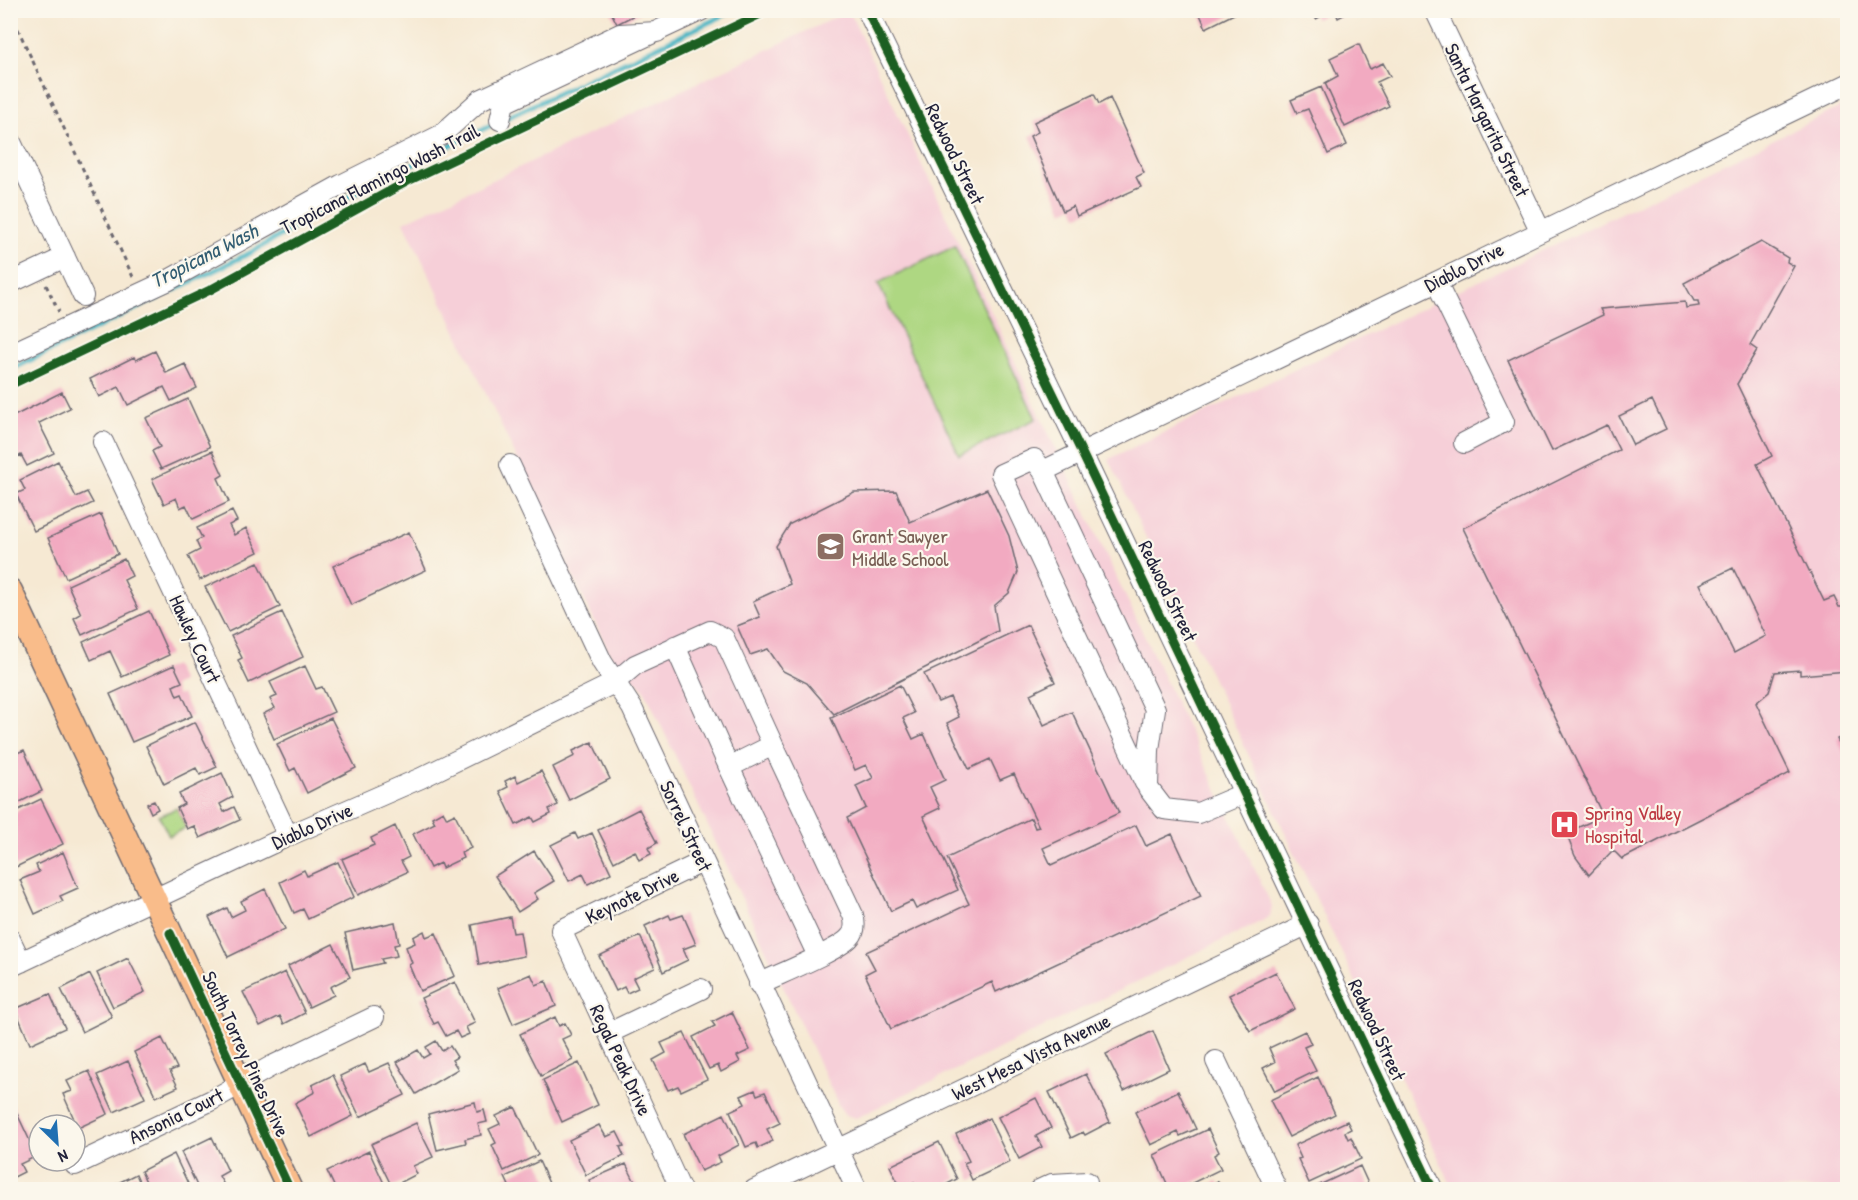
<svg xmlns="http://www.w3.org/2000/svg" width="1858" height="1200" font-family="'Patrick Hand',sans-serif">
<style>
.built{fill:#f6cfd8}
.green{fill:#aed782;stroke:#687c5e;stroke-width:1.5}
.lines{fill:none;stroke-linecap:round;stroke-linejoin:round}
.stream{stroke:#49b6c4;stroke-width:5}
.building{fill:#f2aac1;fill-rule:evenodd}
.minor-casing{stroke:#6c6870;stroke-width:22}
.major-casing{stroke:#6c6870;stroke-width:27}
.path{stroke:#6c6870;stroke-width:3;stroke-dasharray:4.5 4.5;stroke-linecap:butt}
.minor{stroke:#fff;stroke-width:20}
.major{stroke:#f9bc8a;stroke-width:24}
.cycleway-casing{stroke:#fbf7ec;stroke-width:13}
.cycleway{stroke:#1b5e20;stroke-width:9}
.labels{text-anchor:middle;stroke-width:4.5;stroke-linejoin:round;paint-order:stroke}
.street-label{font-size:20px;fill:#22223b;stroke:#fbf7ec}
.education-label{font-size:20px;fill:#785e54;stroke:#fbf7ec;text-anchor:start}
.health-label{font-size:20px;fill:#be3a42;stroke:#fbf7ec;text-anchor:start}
.water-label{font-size:21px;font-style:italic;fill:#325d72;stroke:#fbf7ec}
</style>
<rect width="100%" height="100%" fill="#fbf7ec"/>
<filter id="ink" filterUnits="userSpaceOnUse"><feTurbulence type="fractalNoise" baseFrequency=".0167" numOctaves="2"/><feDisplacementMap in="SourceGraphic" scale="12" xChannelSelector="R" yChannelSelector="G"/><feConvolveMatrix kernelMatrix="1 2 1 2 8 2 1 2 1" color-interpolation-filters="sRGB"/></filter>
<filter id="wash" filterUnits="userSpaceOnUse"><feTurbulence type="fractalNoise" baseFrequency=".008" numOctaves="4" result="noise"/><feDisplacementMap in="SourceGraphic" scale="24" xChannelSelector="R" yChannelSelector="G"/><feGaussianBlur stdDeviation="1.35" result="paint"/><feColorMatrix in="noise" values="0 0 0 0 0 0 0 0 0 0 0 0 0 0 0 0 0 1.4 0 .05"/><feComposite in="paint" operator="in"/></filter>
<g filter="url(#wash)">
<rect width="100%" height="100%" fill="#f6e9d3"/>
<path class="built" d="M849,11L1272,906L1270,916L1262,921L856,1118L845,1115L839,1106L644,689L612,658L404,222Z
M1847,104V1189H1453L1109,459Z"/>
<path class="green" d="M955,246L1036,419L959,455L878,283Z
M177,808L186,828L169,836L159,816Z"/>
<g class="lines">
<path class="stream" d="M506,118L735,10
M10,370L250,253L346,198L497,122"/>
</g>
<g id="blocks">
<path class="building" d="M610,10H644L617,24Z
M1198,10H1242L1206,28Z
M1311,10H1333L1316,19Z
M1335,10H1353L1338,18Z
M1359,44L1370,69L1383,63L1390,76L1377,82L1389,106L1345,127L1325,83L1338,76L1330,58Z
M1321,87L1347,145L1328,154L1308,109L1297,113L1291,100Z
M1094,94L1099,104L1110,98L1144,173L1136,177L1141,187L1077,216L1073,206L1063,211L1030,136L1038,132L1034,122Z
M1761,242L1788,258L1787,262L1794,266L1750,345L1757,350L1737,384L1772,456L1757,464L1824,601L1834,597L1839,607H1848V671L1800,675V670L1775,672L1769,692L1756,703L1790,773L1622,859L1613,850L1589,875L1575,856L1566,833L1603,816L1463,528L1619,450L1607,425L1552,451L1508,360L1603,315L1600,309L1685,302L1686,308L1699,306L1698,301H1694L1684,283ZM1652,400L1666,429L1633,445L1619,416ZM1733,568L1766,636L1734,653L1700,584Z
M155,351L166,373L185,364L197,388L171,401L164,387L128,405L119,387L99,397L90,379L134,357L136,360Z
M62,392L70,408L39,423L54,453L27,466L21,455L13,459L10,436L14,434L10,418Z
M188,399L210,447L161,469L152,451L160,447L146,418Z
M212,451L223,475L218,478L229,502L193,519L186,505L180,508L176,498L164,504L152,479Z
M58,461L76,497L87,492L93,503L34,531L16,494L25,490L20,480Z
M987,489L1009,536L1018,572L1009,593L994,606L998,631L834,714L807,683L783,671L768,649L750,655L737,626L760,617L753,601L790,584L776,546L790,524L854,492L896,491L910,522Z
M232,511L237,521L229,525L234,535L246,528L258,552L200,580L188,556L200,550L196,541L202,538L197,528Z
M101,514L118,554L66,578L48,538Z
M409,532L426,570L351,605L333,566Z
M124,559L132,576L124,580L138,609L82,635L74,618L81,614L68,585Z
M258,562L280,607L228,632L205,587Z
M149,611L169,655L122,677L110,651L91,660L83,642Z
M282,612L303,657L249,683L238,660L242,658L231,636Z
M1028,625L1055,682L1030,694L1044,725L1072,712L1119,813L1043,848L1051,865L1136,825L1146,846L1172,834L1201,896L996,992L992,982L891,1029L865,974L875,969L866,952L969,904L947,858L1031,818L1035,828L1039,827L1014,774L1000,780L990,759L969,769L947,723L959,717L950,697L938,702L924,674Z
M174,665L182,682L173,686L177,696L182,694L192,716L132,742L110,694Z
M305,666L316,689L322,687L334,712L274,739L263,714L275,708L270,699L277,696L270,682Z
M900,685L914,713L903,718L913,739L924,734L945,780L930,787L940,808L923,816L958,890L916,909L912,901L891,911L847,818L866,808L856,786L873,778L866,765L855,770L831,718Z
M331,718L356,768L307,793L295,768L290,771L277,744Z
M195,722L217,767L200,775L196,768L164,784L146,746Z
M1848,734V761L1837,739Z
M592,742L610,779L569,800L553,767L575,756L573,751Z
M24,750L42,791L10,807V756Z
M541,771L558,805L549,809L551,814L535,822L532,817L516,825L500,791L508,787L505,781L515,776L518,782Z
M222,773L233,797L220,804L224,812L234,807L240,820L200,838L194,826L187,829L177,808L184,804L179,794Z
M41,799L63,844L16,867L10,857V814Z
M154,801L158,809L151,813L147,804Z
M639,809L657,843L648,848L651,854L639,860L635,851L614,862L598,830Z
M443,811L447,818L455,814L471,848L461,853L463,858L442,868L440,863L430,868L413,834L435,823L432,817Z
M395,826L409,857L401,861L407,872L358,895L342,859L374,845L371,838Z
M575,833L578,839L592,833L611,873L588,884L583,874L569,881L551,845Z
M534,851L554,881L534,893L538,899L518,912L495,876Z
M63,852L78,888L60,896L63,901L35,914L20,880L39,872L36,865Z
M338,862L354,897L308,919L303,909L294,913L280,882L304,870L307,876Z
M265,889L285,929L228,957L209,917L227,908L231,917L245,910L241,901Z
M669,915L671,919L683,915L696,944L683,949L688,960L663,972L645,926Z
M510,917L513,933L520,932L524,956L479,965L472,925Z
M395,922L399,944L394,945L397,956L381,959L383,963L353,970L345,933Z
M424,931L426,937L436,933L455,976L420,991L409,965L412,963L406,947L415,943L413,937Z
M640,936L655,968L633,978L638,988L627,993L624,987L616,991L599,956Z
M333,944L350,977L330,987L334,995L309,1007L288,966Z
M128,958L145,992L113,1007L97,973Z
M285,972L305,1013L284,1024L280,1016L260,1026L243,992Z
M1276,972L1295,1009L1250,1031L1229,995Z
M90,974L112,1017L82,1032L61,989Z
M531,974L536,985L546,981L556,1006L513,1024L498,988Z
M455,982L475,1023L466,1027L469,1034L460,1038L456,1031L446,1036L438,1022L434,1024L421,998Z
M50,994L65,1028L30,1044L15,1009Z
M732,1012L750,1050L737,1056L740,1062L721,1072L718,1065L709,1069L693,1037L715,1026L712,1022Z
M555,1017L559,1026L565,1023L571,1035L562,1039L573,1060L541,1076L520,1034Z
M1153,1031L1169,1069L1124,1091L1106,1054Z
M1305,1031L1311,1044L1304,1047L1316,1071L1275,1091L1263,1068L1275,1062L1269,1048Z
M684,1033L707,1079L681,1091L678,1086L668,1090L653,1060L666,1053L661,1043Z
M162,1038L177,1068L170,1071L178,1087L156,1097L134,1052Z
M436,1041L442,1051L450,1046L457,1057L452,1060L458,1069L416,1094L397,1062L418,1050L423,1058L430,1054L426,1047Z
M128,1061L145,1098L114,1112L97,1075Z
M389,1063L405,1095L360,1117L340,1076L365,1064L369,1072Z
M579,1063L598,1105L562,1122L543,1080Z
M89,1071L108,1114L78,1128L63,1094L72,1091L67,1081Z
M1086,1074L1110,1122L1085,1135L1083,1132L1071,1138L1049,1092Z
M333,1075L353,1116L311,1137L295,1103L315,1092L312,1085Z
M1318,1077L1335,1114L1289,1137L1270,1100Z
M755,1090L757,1095L765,1092L780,1123L767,1129L773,1141L758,1148L756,1143L746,1147L730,1111L745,1104L741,1096Z
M1178,1091L1196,1129L1180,1136L1178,1132L1151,1145L1135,1112Z
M1036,1098L1051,1128L1036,1136L1042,1147L1019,1159L998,1117Z
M475,1102L477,1112L484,1110L487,1122L478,1124L481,1135L465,1139L466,1143L437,1150L428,1114Z
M13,1105L37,1156L20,1164L24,1172L10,1179V1106Z
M515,1107L538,1155L504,1171L492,1145L496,1143L489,1129L500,1124L496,1116Z
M724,1114L739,1145L718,1156L721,1162L701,1171L683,1134Z
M989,1118L1010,1162L972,1180L964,1163L969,1161L956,1134Z
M1347,1121L1351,1129L1345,1132L1348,1139L1351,1137L1361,1159L1309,1183L1298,1159L1301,1158L1295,1145Z
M416,1123L433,1157L413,1166L417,1174L392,1187L371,1144Z
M599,1125L606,1137L617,1132L624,1146L620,1147L624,1156L586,1175L569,1140Z
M1208,1129L1219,1152L1214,1155L1221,1169L1178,1190H1170L1154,1155Z
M212,1137L228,1171L219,1176L224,1185L215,1190H199L181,1152Z
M939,1142L957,1179L936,1190H917L914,1183L901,1189L890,1166Z
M369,1151L387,1190H336L327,1171Z
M174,1154L191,1190H150L141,1171Z
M539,1161L552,1190H511L505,1177Z
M626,1164L639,1190H594L589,1180Z
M1360,1166L1371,1190H1309Z
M136,1174L143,1190H104Z
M1218,1181L1222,1190H1200Z"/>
</g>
</g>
<g filter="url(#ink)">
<use href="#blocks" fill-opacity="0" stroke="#6c6870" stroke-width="1.5"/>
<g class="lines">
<defs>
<path id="minor" d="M867,10L1082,453L1433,1190
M1435,10L1540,230
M500,120L504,103L702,10
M10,140L83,296
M1436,282L1504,422L1464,443
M10,283L65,257
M10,354L167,281L341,185L441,135L480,100L620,34L657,32
M103,442L288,836
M510,465L602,662L632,708L857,1190
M1043,471L1034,459L1001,474L1145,783
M675,646L729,767
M1245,793L1198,813L1164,809L1148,788L1149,750L1155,709L1043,471L1848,84
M10,939L21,962
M10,967L288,836L421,778L614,683L635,665L710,631L724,638L773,745
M759,984C777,975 840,950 850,937C856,931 855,922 853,915L773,745L729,767L818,956
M609,1033L701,989
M1216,1061L1277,1190
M75,1165L212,1100L270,1067L374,1017
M681,1190L561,930L702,862
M754,1190L1308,924
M1039,1190L1052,1184L1087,1182"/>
<path id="major" d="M10,591L290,1190"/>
</defs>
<use href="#minor" class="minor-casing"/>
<use href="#major" class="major-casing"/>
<path class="path" d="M10,12L133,277
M46,285L59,312"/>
<use href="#minor" class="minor"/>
<use href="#major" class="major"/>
<defs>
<path id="cycleway" d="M867,10L1082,453L1433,1190
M10,385L210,290L408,181L769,10
M170,933L290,1190"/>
</defs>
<use href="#cycleway" class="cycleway-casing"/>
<use href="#cycleway" class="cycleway"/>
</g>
</g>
<defs>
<symbol id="school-square" viewBox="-11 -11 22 22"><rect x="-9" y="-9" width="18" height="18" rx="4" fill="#8d6e63" stroke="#fbf7ec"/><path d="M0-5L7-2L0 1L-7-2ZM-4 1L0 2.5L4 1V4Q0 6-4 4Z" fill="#fff"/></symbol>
<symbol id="hospital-square" viewBox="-11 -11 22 22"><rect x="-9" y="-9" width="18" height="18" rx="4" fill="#e0444e" stroke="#fbf7ec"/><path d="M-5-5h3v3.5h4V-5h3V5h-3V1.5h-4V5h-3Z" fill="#fff"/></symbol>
</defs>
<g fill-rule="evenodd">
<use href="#school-square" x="814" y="530" width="33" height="33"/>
<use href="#hospital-square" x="1548" y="808" width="33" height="33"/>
</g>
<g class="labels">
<g class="street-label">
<text transform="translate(1487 120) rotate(64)" y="7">Santa Margarita Street</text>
<text transform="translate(955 154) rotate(64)" y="7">Redwood Street</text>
<text transform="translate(380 179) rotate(-27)" y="7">Tropicana Flamingo Wash Trail</text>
<text transform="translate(1464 267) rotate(-27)" y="7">Diablo Drive</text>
<text transform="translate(1168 591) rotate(64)" y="7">Redwood Street</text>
<text transform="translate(195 639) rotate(65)" y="7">Hawley Court</text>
<text transform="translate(312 826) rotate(-24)" y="7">Diablo Drive</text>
<text transform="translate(686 826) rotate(65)" y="7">Sorrel Street</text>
<text transform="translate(632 896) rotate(-26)" y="7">Keynote Drive</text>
<text transform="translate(1377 1030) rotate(65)" y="7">Redwood Street</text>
<text transform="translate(246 1054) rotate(65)" y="7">South Torrey Pines Drive</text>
<text transform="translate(1031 1057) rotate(-26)" y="7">West Mesa Vista Avenue</text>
<text transform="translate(621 1060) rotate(65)" y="7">Regal Peak Drive</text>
<text transform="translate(176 1116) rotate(-26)" y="7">Ansonia Court</text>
</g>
<g class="education-label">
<text x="852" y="543">Grant Sawyer<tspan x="852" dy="23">Middle School</tspan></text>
</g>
<g class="health-label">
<text x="1585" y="820">Spring Valley<tspan x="1585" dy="23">Hospital</tspan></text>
</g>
<g class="water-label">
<text transform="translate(204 256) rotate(-27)" y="7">Tropicana Wash</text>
</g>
</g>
<rect width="1858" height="1200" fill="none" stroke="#fbf7ec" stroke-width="36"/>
<g transform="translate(57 1143) rotate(155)"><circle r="28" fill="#fbf7ec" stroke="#a4a2a5" stroke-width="1.5"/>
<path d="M0-4.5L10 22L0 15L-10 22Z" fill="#1f6fb2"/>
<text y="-9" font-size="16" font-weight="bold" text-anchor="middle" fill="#22223b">N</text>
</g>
</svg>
